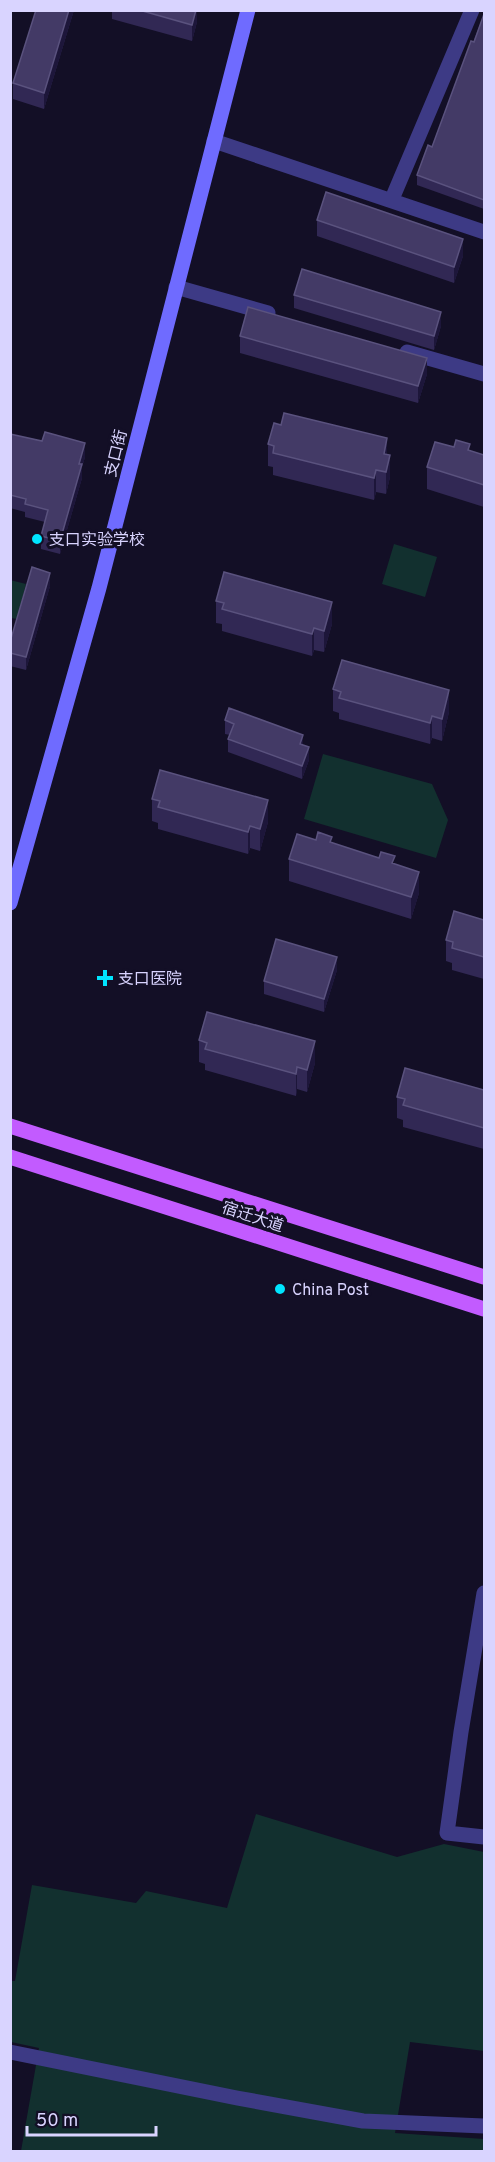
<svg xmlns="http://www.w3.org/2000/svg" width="495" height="2162" font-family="Overpass,'Noto Sans SC',sans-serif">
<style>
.green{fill:#12302f}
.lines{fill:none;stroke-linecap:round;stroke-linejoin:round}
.street{stroke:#3d3a85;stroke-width:15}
.secondary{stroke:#6f6bff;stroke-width:15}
.primary{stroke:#c25bff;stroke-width:15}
.wall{fill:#312854}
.shaded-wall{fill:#1d163a}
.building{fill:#433a66;stroke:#5a527e;stroke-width:1.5}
.poi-dot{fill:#00e5ff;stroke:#130f26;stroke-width:2}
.labels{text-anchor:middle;stroke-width:6;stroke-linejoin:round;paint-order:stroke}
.street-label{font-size:16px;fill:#d9d4ff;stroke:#130f26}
.poi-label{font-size:16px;fill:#d9d4ff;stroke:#130f26;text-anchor:start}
</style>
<rect width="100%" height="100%" fill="#130f26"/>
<path class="green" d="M394,544L437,557L425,597L382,584Z
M10,580L26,584L17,619L11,618Z
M323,754L432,784L448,820L436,858L304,819Z
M256,1814L397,1857L444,1844L484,1852V2051L410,2042L395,2133L484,2139V2151H21L39,2048L11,2042V1981H15L32,1885L136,1903L146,1891L227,1908Z"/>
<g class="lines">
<path class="street" d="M214,141L484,232
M392,199L472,10
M176,287L268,313
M407,352L484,374
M484,1593L461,1732L447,1833L484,1837
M10,2052L237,2098L363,2121L484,2126"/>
<path class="secondary" d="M10,903L99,588L248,10"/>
<path class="primary" d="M10,1126L484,1277
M10,1157L484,1309"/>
</g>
<path class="wall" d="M74,10L44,109L13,99V83Z
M111,10H197V22L192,41L112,19V11Z
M484,14V209L417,185V175L432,147Z
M317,220L463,256L454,283L317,236Z
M294,295L441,326L434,350L294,308Z
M240,336L427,374L418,403L240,353Z
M10,434L85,457L82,467V478L60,554L41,549V536L45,522L25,517V512L10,508Z
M268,444L387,454L390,477L386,494L376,492L374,500L273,475V467L268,466Z
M454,447L484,455V507L427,489V467Z
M50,586L26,670L10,666V642Z
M216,601L332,624L324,652L314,650L312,656L222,631V624L216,623Z
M333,689L449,712L442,741L432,738L430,744L339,719V713L333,711Z
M225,720L303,745L309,760L302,779L228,752V739L230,735L225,734Z
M152,799L268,822L260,851L250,848L248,854L158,829V823L152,821Z
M316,840L332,843L395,864L419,893L411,919L289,881V859Z
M484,920V979L452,970V963L446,961V940Z
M337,970L324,1012L264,994V981Z
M199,1040L315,1063L307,1092L297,1089L296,1096L205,1070V1064L199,1062Z
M484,1090V1149L403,1127V1120L397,1118V1097Z"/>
<path class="shaded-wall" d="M69,10H74L44,109V93Z
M196,10H197V22L192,41V25Z
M463,239V256L454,283V267Z
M441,312V326L434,350V336Z
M427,358V374L418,403V386Z
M387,438V460L384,454Z
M85,443V457L82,467V478L60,554V541Z
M390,455V477L386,494V472Z
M376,470V492L374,500V478Z
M50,573V586L26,670V657Z
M332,602V624L324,652V631Z
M314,628V650L312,656V634Z
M449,690V712L442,741V719Z
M432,716V738L430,744V723Z
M303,735V748L300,744Z
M309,747V760L302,779V766Z
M268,800V822L260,851V829Z
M250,826V848L248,854V832Z
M419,872V893L411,919V897Z
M337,957V970L324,1012V999Z
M315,1041V1063L307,1092V1070Z
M297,1067V1089L296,1096V1074Z"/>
<path class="building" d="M36,10H69L44,93L13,83Z
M139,10H196L192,25Z
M484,14V200L417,175L428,145L432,147L471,41L474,42Z
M326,192L463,239L454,267L317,220Z
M302,269L441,312L434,336L294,295Z
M248,307L427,358L418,386L240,336Z
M284,413L387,438L384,454L390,455L386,472L376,470L374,478L273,453L274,446L268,444L274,423L281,425Z
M45,432L85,443L79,464H82L60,541L41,536L48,510L25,504L26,499L10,495V434L42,441Z
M456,440L470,444L468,450L484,455V485L427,467L435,442L454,447Z
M32,567L50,573L26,657L10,653V642Z
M224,572L332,602L324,631L314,628L312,634L222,609L224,603L216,601Z
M342,660L449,690L442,719L432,716L430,723L339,698L341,692L333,689Z
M229,708L303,735L300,744L309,747L302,766L228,739L234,724L225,720Z
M160,770L268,800L260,829L250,826L248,832L158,807L160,801L152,799Z
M318,832L332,837L330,842L379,858L381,852L395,856L392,863L419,872L411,897L289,859L297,834L316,840Z
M454,911L484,920V957L452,948L453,942L446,940Z
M276,939L337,957L324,999L264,981Z
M207,1012L315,1041L307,1070L297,1067L296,1074L205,1049L207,1043L199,1040Z
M405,1068L484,1090V1128L403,1105L405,1099L397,1097Z"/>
<g class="poi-dot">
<circle cx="37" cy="539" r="6"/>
<path d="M102 969h6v6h6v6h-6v6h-6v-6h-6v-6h6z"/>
<circle cx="280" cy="1289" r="6"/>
</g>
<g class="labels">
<g class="street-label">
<text transform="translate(115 453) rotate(-76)" y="6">支口街</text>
<text transform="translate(253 1216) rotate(18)" y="6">宿迁大道</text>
</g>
<g class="poi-label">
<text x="49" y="545">支口实验学校</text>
<text x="118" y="984">支口医院</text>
<text x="292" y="1295">China Post</text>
</g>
</g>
<rect width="495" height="2162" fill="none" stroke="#d9d4ff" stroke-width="24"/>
<path d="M27 2126v9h129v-9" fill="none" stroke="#d9d4ff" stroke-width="3"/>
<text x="36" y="2126" font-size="18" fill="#d9d4ff" stroke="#130f26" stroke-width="4.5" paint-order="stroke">50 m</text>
</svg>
